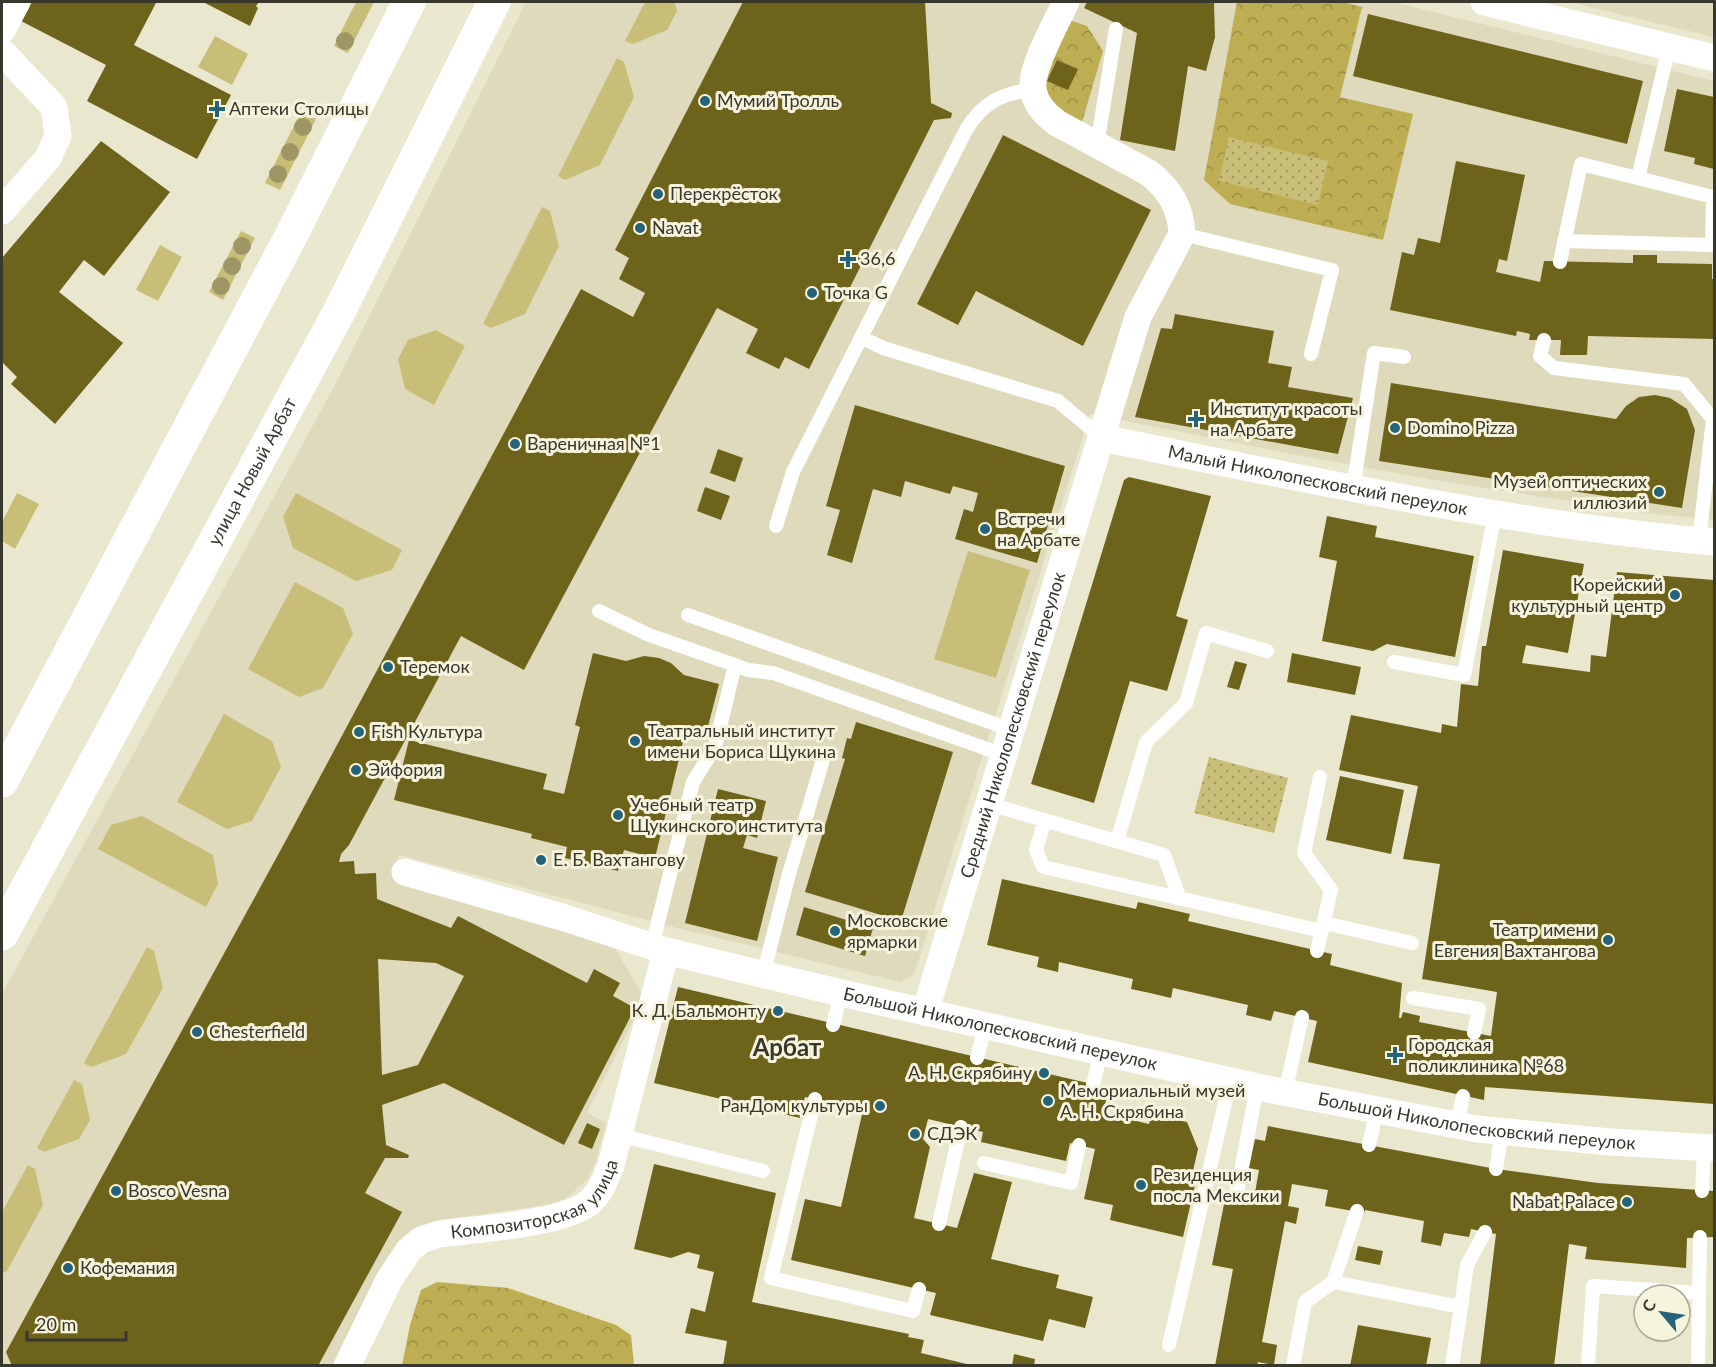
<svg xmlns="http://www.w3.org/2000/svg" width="1716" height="1367" font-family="Lato,sans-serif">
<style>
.built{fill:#dedabb}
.grass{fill:#c9be77}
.forest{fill:url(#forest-crowns)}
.park{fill:url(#park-dots)}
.building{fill:#6e631a;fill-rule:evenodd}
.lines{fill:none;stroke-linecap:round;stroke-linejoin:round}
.lane{stroke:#fff;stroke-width:14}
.street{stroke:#fff;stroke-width:27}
.primary{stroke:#fff;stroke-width:33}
.tree{fill:#9e9765}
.poi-dot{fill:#246379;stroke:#f7f4dd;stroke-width:2}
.labels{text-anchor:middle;stroke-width:6;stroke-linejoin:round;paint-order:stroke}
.poi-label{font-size:18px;fill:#38372e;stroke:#f7f4dd;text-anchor:start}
.street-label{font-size:18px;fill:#38372e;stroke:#f7f4dd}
.district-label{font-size:24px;font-weight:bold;fill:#38372e;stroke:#f7f4dd}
</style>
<defs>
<pattern id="forest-crowns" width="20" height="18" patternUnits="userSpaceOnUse" patternTransform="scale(1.5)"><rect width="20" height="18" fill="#bdae53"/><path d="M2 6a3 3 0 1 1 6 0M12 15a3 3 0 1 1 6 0" fill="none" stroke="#9b8e45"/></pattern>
<pattern id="park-dots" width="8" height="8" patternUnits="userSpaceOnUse" patternTransform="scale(1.5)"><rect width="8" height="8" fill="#c9be77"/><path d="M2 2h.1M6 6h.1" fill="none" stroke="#a49b62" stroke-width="1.8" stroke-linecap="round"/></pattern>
</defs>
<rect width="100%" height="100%" fill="#eae7cf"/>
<path class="built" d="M526,2H1393L1714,81V520L1648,513L1434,480L1292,454L1090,414L914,975L900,982L685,930L399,855L393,880L513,912L614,947L643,995L639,1009L587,1113L606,1123L596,1161L587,1180L569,1196L554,1204L435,1221L406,1235L397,1243L387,1258L333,1365L2,1366V994L334,387Z
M1569,2H1714V37Z"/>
<path class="grass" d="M356,2H374L348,53L334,46Z
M645,2H675L677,11L667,30L633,44L625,41Z
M215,36L248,54L232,85L198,67Z
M617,58L624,62L634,97L600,165L565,180L558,176Z
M301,112L316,119L280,190L265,183Z
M542,207L550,211L559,246L525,314L491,328L483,324Z
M241,231L255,238L223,300L209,292Z
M160,245L182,257L158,301L136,290Z
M436,330L465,346L434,405L405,389L398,359L408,340Z
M17,493L39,504L15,549L2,541V522Z
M296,493L402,550L392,570L356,581L293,548L283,517Z
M968,551L1030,570L996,678L934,659Z
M295,582L343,608L353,634L323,688L299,697L248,669Z
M224,714L272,741L281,767L252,821L227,829L177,802Z
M142,816L213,855L218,884L206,907L98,849L111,825Z
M147,947L154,951L163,988L126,1054L91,1067L84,1063Z
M74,1080L82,1084L90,1120L79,1139L44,1152L37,1148Z
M28,1165L35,1169L43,1205L7,1271L2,1273V1212Z"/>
<path class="forest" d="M1237,2H1343L1362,7L1340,97L1413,114L1383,240L1230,204L1204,180Z
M1069,20L1087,26L1103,51L1082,122C1054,112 1050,107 1038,80Z
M437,1282L508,1288L616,1325L631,1335L634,1365H402L410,1325L421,1290Z"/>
<path class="park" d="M1229,137L1328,161L1318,205L1219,181Z
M1209,757L1288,778L1274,833L1194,813Z"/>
<path class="building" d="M32,2H152L156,3L134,45L231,95L197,159L87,101L106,65L21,21Z
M203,2H259L256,6L258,8L250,26Z
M743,2H925L931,103L952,113L951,118L934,120L809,369L785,357L779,369L746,353L758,329L717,308L524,670L461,636L349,845L341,854L339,862L354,861L355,874L376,873L377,899L451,928L458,916L587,983L594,969L620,983L613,996L635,1008L564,1145L444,1083L382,1105L386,1145L409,1155L408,1158H385L365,1193L402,1212L318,1366H12L6,1352L291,831L581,289L633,317L645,293L619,279L629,258L615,250ZM378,959L436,963L464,976L418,1065L382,1075Z
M1087,2H1214L1215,37L1206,71L1188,66L1175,151L1120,140L1137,33L1084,8Z
M1368,14L1643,81L1627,144L1353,76Z
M1057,60L1078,69L1068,90L1047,81Z
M1677,89L1714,97V169L1694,164L1695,158L1664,151Z
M1003,135L1151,210L1083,346L976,291L958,325L917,304Z
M101,141L170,192L104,276L84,260L59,292L123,343L55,424L11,384L17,377L2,362V258Z
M1456,161L1525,175L1507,261L1499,259L1496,272L1540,282L1544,261L1633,263V255H1657V263L1712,264V279H1714V339L1588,336L1587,355H1560L1561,340H1529L1530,334L1517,331L1516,336L1390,310L1402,252L1414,255L1418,238L1440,243Z
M1175,314L1274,331L1268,363L1292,367L1288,387L1353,398L1338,454L1135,417L1161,328L1172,329Z
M1391,383L1616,419L1626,406L1639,397L1655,395L1670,398L1687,409L1695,430L1682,508L1379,461Z
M855,405L1065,466L1037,563L955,539L964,509L973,512L978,493L953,486L950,494L905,481L901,497L873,489L852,563L827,555L840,510L826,506Z
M718,449L743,458L735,482L710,473Z
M1129,477L1211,496L1176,616L1188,620L1167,691L1130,681L1094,803L1031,784L1124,480Z
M705,487L730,496L721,520L697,511Z
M1327,516L1377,526L1375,537L1474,556L1455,657L1387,644L1373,651L1322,641L1337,561L1319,557Z
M1503,550L1584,564L1568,653L1526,645L1522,663L1590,672L1591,655L1606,657L1617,572L1714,580V1104L1485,1087L1484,1100L1308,1062L1317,1021L1274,1011L1271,1021L1246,1015L1248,1005L1173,988L1171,998L1150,993L1131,989L1133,979L1059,962L1058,972L1037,967L1039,957L987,945L1002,879L1136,909L1138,902L1190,914L1188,921L1332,954L1330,965L1402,983L1399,1018H1401L1403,1012L1420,1016L1419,1022L1491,1036L1497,992L1422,979L1440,864L1403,859L1418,786L1339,770L1351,715L1441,733L1442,724L1457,727L1461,684L1478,686L1482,646H1486Z
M593,653L626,661L644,656L659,658L671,663L684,675L719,684L705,738L685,734L655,858L624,850L618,871L565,858L567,847L531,838L532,834L394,800L409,740L547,774L543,789L564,794L580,727L575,725Z
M1292,653L1361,667L1355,695L1287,682Z
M1235,661L1247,664L1239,690L1227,687Z
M856,722L953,752L901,921L805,892L845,759L842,758L847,738L851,739Z
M1340,776L1404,790L1391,854L1326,840Z
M718,789L766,801L757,838L747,835L743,848L778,857L757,941L685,923Z
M804,907L873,928L865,956L796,935Z
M678,987L1109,1088L1103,1113L1149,1124L1152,1114L1187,1122L1198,1149L1193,1171L1198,1172L1183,1237L1110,1220L1113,1205L1084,1199L1095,1149L1070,1143L1066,1161L981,1142L983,1132L928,1119L923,1139L930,1147L914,1218L957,1228L974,1173L1012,1182L991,1259L1059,1275L1056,1288L1093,1297L1085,1328L1049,1319L1043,1341L930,1315L936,1293L791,1260L805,1199L841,1207L863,1110L805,1097L800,1118L654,1083Z
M587,1123L600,1129L592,1149L578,1143Z
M1268,1126L1496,1169L1598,1183L1714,1191V1237L1687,1238L1686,1268L1585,1259L1587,1247L1569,1244L1554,1366H1480L1496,1234L1471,1229L1469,1237L1444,1233L1441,1246L1421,1242L1424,1221L1365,1210L1364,1213L1325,1206L1328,1190L1292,1184L1288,1206L1299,1208L1296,1224L1285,1221L1262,1342L1277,1345L1274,1365L1258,1362L1257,1366H1215L1233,1269L1212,1265L1225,1199L1253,1204L1259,1170L1249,1168L1255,1139L1265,1141Z
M654,1164L776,1193L752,1302L909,1334L908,1337L924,1340L921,1353L975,1366H723L727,1341L685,1333L691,1308L705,1312L714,1272L697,1268L700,1255L688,1252L671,1258L634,1249Z
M1358,1246L1383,1251L1380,1265L1355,1260Z
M1358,1325L1431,1338L1426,1366H1350Z
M1014,1354L1035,1359L1034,1366H1012Z"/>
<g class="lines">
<path class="lane" d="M1097,145L1116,29
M1182,234L1332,270L1311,354
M1564,241L1712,245L1713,197L1638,178
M1560,262L1581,164L1638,178L1669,47
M861,337L883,348L1058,401L1102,438
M1544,340L1540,356L1554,368L1684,384L1713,419L1699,541
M1353,488L1374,353L1404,357
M776,526L793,472L966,130C983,102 1001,94 1033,89
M599,611L649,635L735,665L715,747L693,782L652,946
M688,615L1012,730
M1394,662L1464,675L1495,513
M735,665L748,670L773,673L1004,755
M989,804L1164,855L1180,899
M1045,820L1036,850L1043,867L1322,931
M1117,841L1146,742L1186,703L1206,633L1267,651
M1324,923L1412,943
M1317,951L1331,890L1304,853L1320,777
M763,975L789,874L825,753
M1413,998L1479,1009L1474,1033
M833,1025L841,993
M977,1058L985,1026
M1093,1085L1101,1052
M1285,1093L1302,1017
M815,1099L771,1278L913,1311L919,1289
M1457,1125L1463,1096
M619,1135L763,1171
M1369,1145L1377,1110
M984,1163L1071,1183L1079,1145
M1496,1169L1502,1132
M1702,1191L1704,1148
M1237,1192L1257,1087
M939,1224L961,1127
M1333,1282L1461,1307L1467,1265L1485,1232
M1169,1345L1230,1081
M1293,1366L1305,1302L1333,1282L1357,1211
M1452,1366L1461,1307
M1588,1366L1593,1286L1699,1293
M1698,1366L1700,1237"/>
<g class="street">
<path d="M1484,2L1714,58"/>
<path d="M2,30L17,2"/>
<path d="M2,52L54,107L58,136L48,158L2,211"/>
<path id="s1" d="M1102,438C1305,479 1508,524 1714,542"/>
<path id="s2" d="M405,872L565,918L666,951L841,993L1257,1087L1477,1129L1610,1142L1714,1148"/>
<path id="s3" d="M925,1012L1138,317L1182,234C1181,207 1169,189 1149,173L1057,123C1046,115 1035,104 1033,89C1030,69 1057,21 1066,2"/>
<path id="s4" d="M347,1366L389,1280L409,1250L421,1240L439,1234C475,1229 566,1224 591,1201C601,1192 606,1177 611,1165L666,951"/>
</g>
<g class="primary">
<path d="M2,781L291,236L409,2"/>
<path id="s5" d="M2,934L339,312L494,2"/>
</g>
</g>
<g class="tree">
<circle cx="345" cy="41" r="9"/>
<circle cx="303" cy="127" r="9"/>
<circle cx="290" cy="152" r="9"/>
<circle cx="278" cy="174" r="9"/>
<circle cx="242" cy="246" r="9"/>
<circle cx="232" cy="266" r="9"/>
<circle cx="221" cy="286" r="9"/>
</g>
<g class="poi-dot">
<circle cx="705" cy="101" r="6"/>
<path d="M214 100h6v6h6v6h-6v6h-6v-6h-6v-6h6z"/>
<circle cx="658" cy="194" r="6"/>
<circle cx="640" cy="228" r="6"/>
<path d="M845 250h6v6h6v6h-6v6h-6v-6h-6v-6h6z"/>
<circle cx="812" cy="293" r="6"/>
<path d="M1193 410h6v6h6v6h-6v6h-6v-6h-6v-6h6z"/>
<circle cx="1395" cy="428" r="6"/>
<circle cx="515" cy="444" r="6"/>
<circle cx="1659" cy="492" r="6"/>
<circle cx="985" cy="529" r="6"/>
<circle cx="1675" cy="595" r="6"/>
<circle cx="388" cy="667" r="6"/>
<circle cx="359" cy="732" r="6"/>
<circle cx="635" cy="741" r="6"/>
<circle cx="356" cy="770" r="6"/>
<circle cx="618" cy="815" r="6"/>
<circle cx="541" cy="860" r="6"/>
<circle cx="835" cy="931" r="6"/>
<circle cx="1608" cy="940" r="6"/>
<circle cx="778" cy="1011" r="6"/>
<circle cx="197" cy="1032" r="6"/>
<path d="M1392 1046h6v6h6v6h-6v6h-6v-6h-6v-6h6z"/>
<circle cx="1044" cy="1073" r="6"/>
<circle cx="1048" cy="1101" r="6"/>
<circle cx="880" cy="1106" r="6"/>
<circle cx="915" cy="1134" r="6"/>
<circle cx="1141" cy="1185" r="6"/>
<circle cx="116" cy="1191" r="6"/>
<circle cx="1627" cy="1202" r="6"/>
<circle cx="68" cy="1268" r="6"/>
</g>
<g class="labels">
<g class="poi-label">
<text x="717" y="107">Мумий Тролль</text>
<text x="229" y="115">Аптеки Столицы</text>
<text x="670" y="200">Перекрёсток</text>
<text x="652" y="234">Navat</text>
<text x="860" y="265">36,6</text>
<text x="824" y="299">Точка G</text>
<text x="1210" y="415">Институт красоты<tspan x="1210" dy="21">на Арбате</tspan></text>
<text x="1407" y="434">Domino Pizza</text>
<text x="527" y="450">Вареничная №1</text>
<text x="1647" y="488" text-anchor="end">Музей оптических<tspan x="1647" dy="21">иллюзий</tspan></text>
<text x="997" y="525">Встречи<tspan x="997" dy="21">на Арбате</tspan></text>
<text x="1663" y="591" text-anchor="end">Корейский<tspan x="1663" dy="21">культурный центр</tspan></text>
<text x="400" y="673">Теремок</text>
<text x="647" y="737">Театральный институт<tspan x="647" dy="21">имени Бориса Щукина</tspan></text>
<text x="371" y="738">Fish Культура</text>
<text x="368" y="776">Эйфория</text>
<text x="630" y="811">Учебный театр<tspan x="630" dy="21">Щукинского института</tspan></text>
<text x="553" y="866">Е. Б. Вахтангову</text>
<text x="847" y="927">Московские<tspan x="847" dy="21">ярмарки</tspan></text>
<text x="1596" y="936" text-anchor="end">Театр имени<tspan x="1596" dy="21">Евгения Вахтангова</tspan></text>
<text x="766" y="1017" text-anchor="end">К. Д. Бальмонту</text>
<text x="209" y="1038">Chesterfield</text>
<text x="1408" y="1051">Городская<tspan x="1408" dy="21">поликлиника №68</tspan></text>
<text x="1032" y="1079" text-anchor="end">А. Н. Скрябину</text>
<text x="1060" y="1097">Мемориальный музей<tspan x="1060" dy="21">А. Н. Скрябина</tspan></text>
<text x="868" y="1112" text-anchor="end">РанДом культуры</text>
<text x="927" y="1140">СДЭК</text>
<text x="1153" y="1181">Резиденция<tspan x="1153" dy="21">посла Мексики</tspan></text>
<text x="128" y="1197">Bosco Vesna</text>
<text x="1615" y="1208" text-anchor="end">Nabat Palace</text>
<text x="80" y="1274">Кофемания</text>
</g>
<g class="street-label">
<text dy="6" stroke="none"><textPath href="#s5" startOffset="526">улица Новый Арбат</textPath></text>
<text dy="6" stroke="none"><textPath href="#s1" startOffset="220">Малый Николопесковский переулок</textPath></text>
<text dy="6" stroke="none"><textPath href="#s3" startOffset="300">Средний Николопесковский переулок</textPath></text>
<text dy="6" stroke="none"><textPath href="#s2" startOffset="616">Большой Николопесковский переулок</textPath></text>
<text dy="6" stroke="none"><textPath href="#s2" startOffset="1102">Большой Николопесковский переулок</textPath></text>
<text dy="6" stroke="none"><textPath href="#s4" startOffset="274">Композиторская улица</textPath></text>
</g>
<g class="district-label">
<text x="787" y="1056">Арбат</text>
</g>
</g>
<rect width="1716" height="1367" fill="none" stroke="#38372e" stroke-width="6"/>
<g transform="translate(1662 1313) rotate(299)"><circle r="28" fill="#f7f4dd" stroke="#aba897" stroke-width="1.5"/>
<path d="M0-4.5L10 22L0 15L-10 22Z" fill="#246379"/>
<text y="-9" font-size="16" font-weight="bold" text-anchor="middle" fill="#38372e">С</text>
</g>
<path d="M27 1331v9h99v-9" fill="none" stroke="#38372e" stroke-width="3"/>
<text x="36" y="1331" font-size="18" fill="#38372e" stroke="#f7f4dd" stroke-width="4.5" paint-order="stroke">20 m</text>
</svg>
